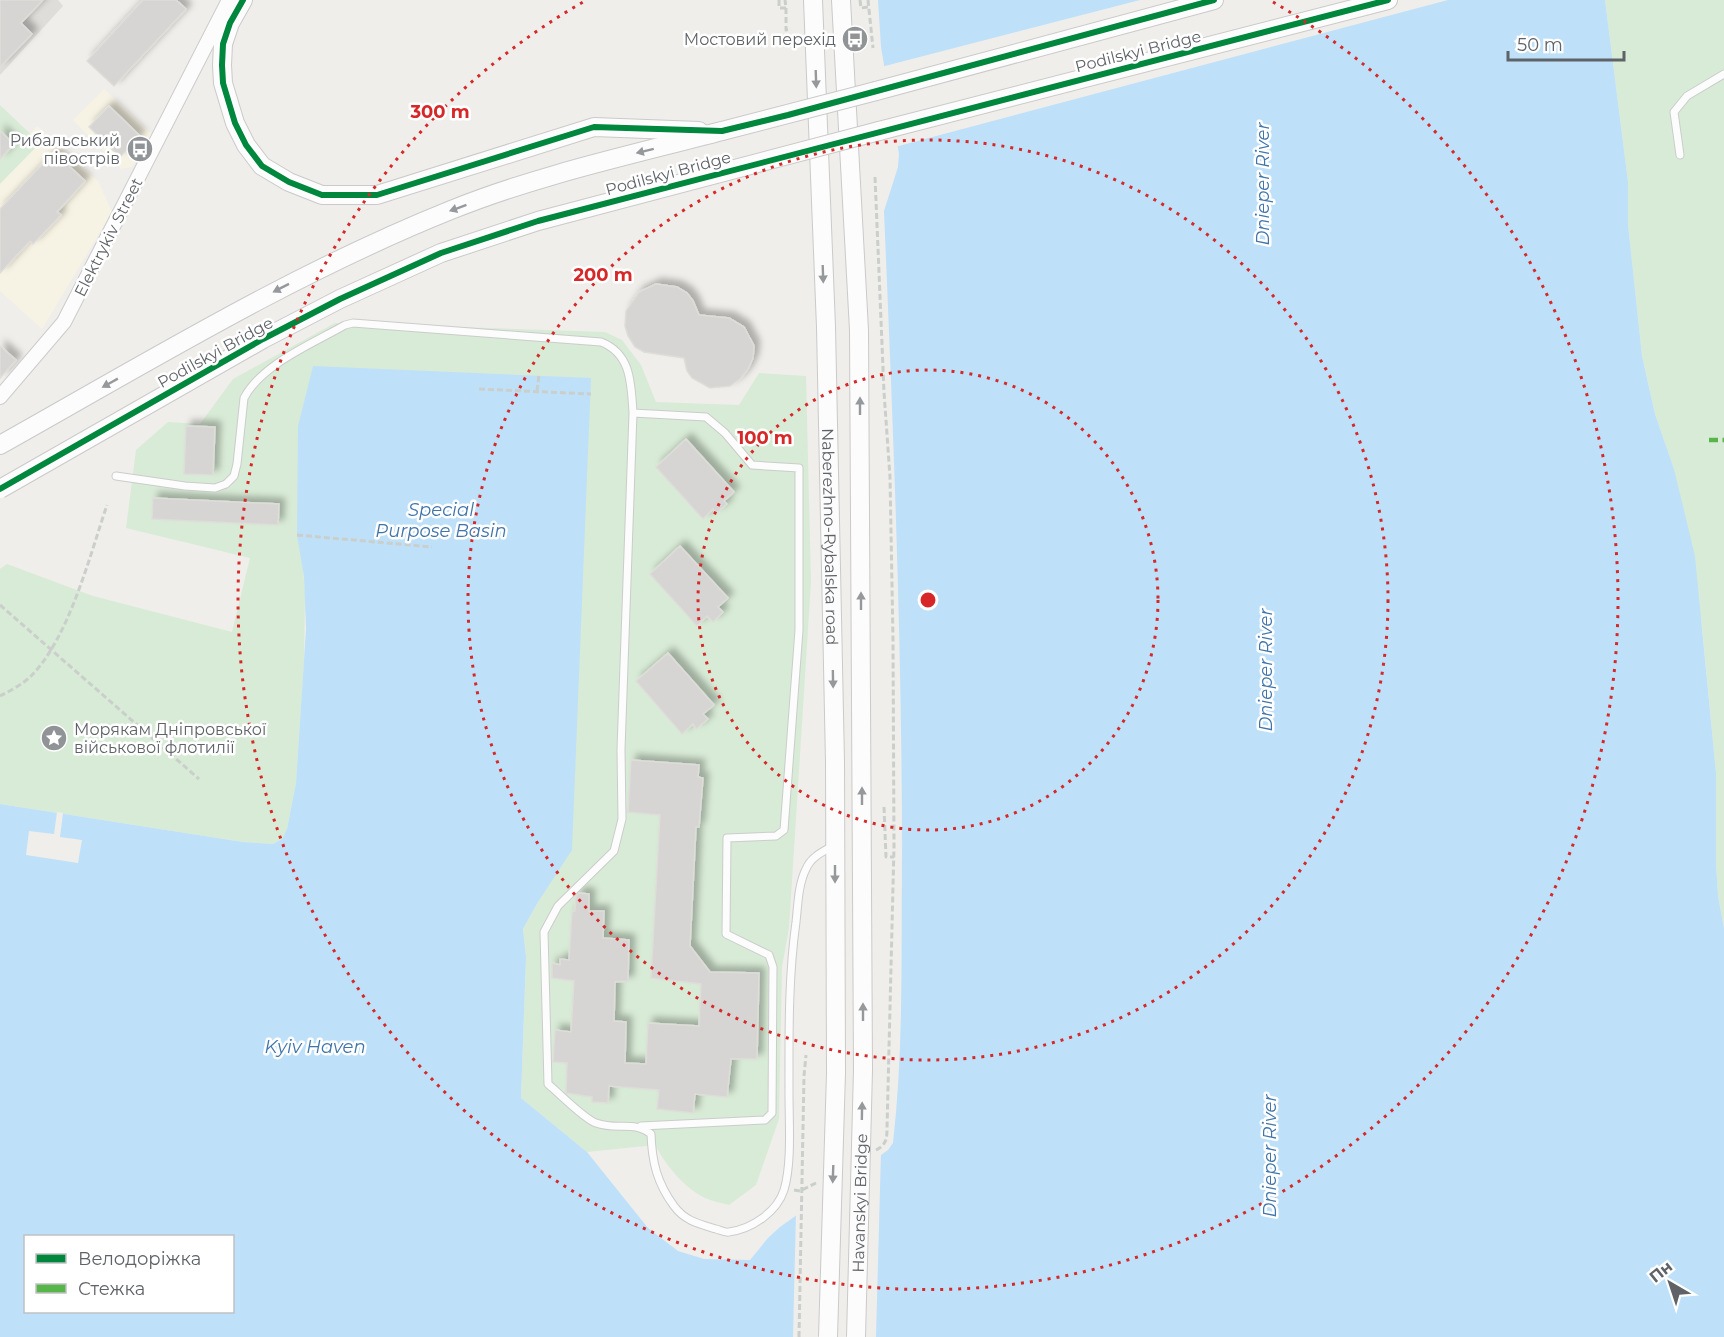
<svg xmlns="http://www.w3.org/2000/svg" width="1724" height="1337" font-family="Montserrat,sans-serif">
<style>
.commercial{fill:#f7f3e4}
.industrial{fill:#dfddda}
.green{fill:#d8ebd6}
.water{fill:#bfe0f9;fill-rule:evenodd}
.pier{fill:#efeeea}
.building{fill:#d6d5d3;stroke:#deddd9;stroke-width:1.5;filter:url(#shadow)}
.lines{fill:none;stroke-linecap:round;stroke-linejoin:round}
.service-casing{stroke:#cbcccc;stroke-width:9}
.minor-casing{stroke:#cbcccc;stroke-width:16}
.secondary-casing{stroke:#cacacb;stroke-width:20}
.path{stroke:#cacfcc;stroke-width:3;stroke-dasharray:6 3;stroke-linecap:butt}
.service{stroke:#fdfcfc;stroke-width:7}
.minor{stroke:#fdfcfc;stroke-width:14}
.secondary{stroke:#fdfcfc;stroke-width:18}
.secondary-bridge-casing{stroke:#cacacb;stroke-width:20;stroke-linecap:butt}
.path-bridge{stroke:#cacfcc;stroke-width:3;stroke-dasharray:6 3;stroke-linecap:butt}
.secondary-bridge{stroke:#fdfcfc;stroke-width:18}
.quiet{stroke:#58b549;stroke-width:4.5;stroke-dasharray:9 4.5;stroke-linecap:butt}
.cycleway-casing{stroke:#fff;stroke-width:10}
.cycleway{stroke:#00873e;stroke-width:6}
.oneway{fill:#96999c}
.ring{fill:none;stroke:#d62828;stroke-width:3;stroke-dasharray:3 6}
.labels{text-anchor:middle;stroke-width:5;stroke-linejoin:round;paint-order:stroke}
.poi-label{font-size:16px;fill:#5f6368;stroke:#fff;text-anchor:end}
.street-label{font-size:16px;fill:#5f6368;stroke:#fff}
.water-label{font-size:18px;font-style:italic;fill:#4174aa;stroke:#fff}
.centre{fill:#d62828;stroke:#fff;stroke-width:3}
.ring-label{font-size:18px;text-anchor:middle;font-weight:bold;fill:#d62828;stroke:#fff;stroke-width:5;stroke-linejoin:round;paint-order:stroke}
</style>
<defs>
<filter id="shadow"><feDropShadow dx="5.5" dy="-5.5" stdDeviation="3" flood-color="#0004"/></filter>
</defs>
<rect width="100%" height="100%" fill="#efeeea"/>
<path class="commercial" d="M104,89L153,135L132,167L121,169L73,120Z
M37,126L98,181L112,212L42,329L0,291V165Z"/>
<path class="industrial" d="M0,0H58L63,6L0,75Z"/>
<path class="green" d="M1605,0H1724V928L1718,896L1716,863V773L1702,626L1674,469L1655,414L1642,356L1628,224V182Z
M0,105L40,143L0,184Z
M335,323L605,332L622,340L641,365L656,402L739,405L759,373L806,376L811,582L789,928L782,967L779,1119L756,1185L729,1205C721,1203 712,1201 705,1198C683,1187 666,1165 655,1145L587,1152L521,1098L526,957L523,929L538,902L302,556L305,593L304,663L296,783L287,829L282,839L273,844L243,842L0,804V569L7,564L93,596L232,632L250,558L126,528L136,450L168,422L200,424L233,379Z"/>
<path class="water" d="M878,0H1605L1628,182V224L1642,356L1655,414L1674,469L1695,556L1716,773V863L1718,896L1724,928V1337H0V804L243,842L273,844L282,839L287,829L296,783L306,629L304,577L297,535L298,426L313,366L591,378L572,850L538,902L523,929L526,957L521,1098L587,1152L648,1228L678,1251L704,1259L750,1260L768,1238L780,1227L888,1150L893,1143C904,1047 901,950 902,853C902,639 893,425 884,211L898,167L899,154L881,47ZM26,1236H232V1312H26Z"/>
<path class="pier" d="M1140,0H1448L895,147L881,67Z
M57,812L63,813L60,837L82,840L78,863L26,855L29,831L54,834Z
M881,1152L876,1337H793L796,1212Z"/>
<path class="building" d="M0,0H43L21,23L32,34L0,67Z
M143,0H176L186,9L114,86L87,61Z
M109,106L140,136L120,157L89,127Z
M0,131L14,144L0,159Z
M54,152L85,181L57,212L61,215L33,244L30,241L0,273V209Z
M656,284L677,287L687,293L693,301L699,315L729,318L744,327L754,346L753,358L748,369L740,379L730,386L710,388L692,378L687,371L684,358L644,352L635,347L628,336L625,326L626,311L639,292Z
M0,346L16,360L0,378Z
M186,426L215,427L213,475L184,474Z
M686,439L734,492L724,501L727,504L716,513L713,509L703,519L656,467Z
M153,498L279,504L278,525L152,519Z
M680,546L728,598L718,607L723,612L713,622L707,616L697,626L650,574Z
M668,653L714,705L703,714L708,719L696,729L693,724L682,734L636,681Z
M631,760L699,765L698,777L703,778L699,827H696L690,946L710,972L759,973L757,1059H731L727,1097L695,1094L693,1113L657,1109L659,1090L609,1086L608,1103L592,1102V1097L566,1093L567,1063L553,1062L555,1030L571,1032L574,981L552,978V963L560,965V959L569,960L572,912L575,911L576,897L579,893L589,894V911H604L603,938L629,940L628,981L615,982L614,1021L626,1022L625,1063L646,1064L648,1023L699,1026L701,984L651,978L660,815L628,812Z"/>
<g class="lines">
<defs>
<path id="service" d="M1680,155L1674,112L1687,96L1724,74
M633,413L706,417L725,433L752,465L799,468V630L784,830L776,836L727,838L726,934L769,955L773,967L772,1113L765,1120L641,1126
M116,476L185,486L215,488L226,484L234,476L237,464L244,398C262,364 312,344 345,325L353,323L601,342C632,354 631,385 633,413L621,749L622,819L614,851L558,906L544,932L548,1084C559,1093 584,1119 596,1123C618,1131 633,1120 651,1134C652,1162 657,1183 674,1206C685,1221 699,1224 716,1229C720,1230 725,1233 729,1232C752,1229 777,1212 784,1190C792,1164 789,1122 789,1095C789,1038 788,979 796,922C798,905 798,885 806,869C811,857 822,852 833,846"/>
<path id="minor" d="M0,397L64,322L229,0"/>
<g id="secondary">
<path d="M243,0L230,23L223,44L222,65L223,83L235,123L246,145L262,166L289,182L322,195H377L594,127L699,131"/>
<path id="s1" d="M813,0L826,327L835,762L836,1073"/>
<path d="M841,0L859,330L863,1070"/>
<path d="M876,91L1214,0"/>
<path d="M879,131L1388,0"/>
<path d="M0,445C148,362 294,273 451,210C538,175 631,155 722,131"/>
</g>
</defs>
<use href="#service" class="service-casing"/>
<use href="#minor" class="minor-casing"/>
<use href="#secondary" class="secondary-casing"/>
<path class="path" d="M779,0V8H786L785,0
M860,0L861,8L868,7
M868,0L873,48
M786,8V30L791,29
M875,177L884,392L890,477L893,640L894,846L887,1129C887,1139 886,1145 876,1150
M479,389L591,394
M537,391L539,375
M297,535L432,547
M0,605L199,779
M0,696C10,691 23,684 31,676C69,638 90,555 107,505
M884,807L886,857H894
M804,1076L806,1055
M794,1190L800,1191L818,1182"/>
<use href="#service" class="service"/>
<use href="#minor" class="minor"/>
<use href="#secondary" class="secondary"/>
<defs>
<g id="secondary-bridge">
<path d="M722,131L876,91"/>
<path d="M0,489L263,339L340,299L441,253L538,221L879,131"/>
<path d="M828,1337L836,1073"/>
<path id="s2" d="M856,1337L863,1070"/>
</g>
</defs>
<use href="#secondary-bridge" class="secondary-bridge-casing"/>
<path class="path-bridge" d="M799,1337L804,1076"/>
<use href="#secondary-bridge" class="secondary-bridge"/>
<path class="quiet" d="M1709,440H1724"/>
<defs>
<path id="cycleway" d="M243,0L230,23L223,44L222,65L223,83L235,123L246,145L262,166L289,182L322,195H377L594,127L722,131L788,115L1214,0
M0,489L263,339L340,299L441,253L538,221L1388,0"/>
</defs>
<use href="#cycleway" class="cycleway-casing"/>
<use href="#cycleway" class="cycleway"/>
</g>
<defs><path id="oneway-solid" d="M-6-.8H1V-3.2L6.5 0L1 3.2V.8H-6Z" transform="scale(1.5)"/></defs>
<g class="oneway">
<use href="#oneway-solid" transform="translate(816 79) rotate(88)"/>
<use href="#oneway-solid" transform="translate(645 151) rotate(166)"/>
<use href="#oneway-solid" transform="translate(458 208) rotate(160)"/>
<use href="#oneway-solid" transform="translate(823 274) rotate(88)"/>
<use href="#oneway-solid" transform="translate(281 288) rotate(153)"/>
<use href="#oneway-solid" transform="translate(110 383) rotate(151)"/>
<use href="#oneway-solid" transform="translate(860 406) rotate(-90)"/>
<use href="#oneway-solid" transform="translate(861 601) rotate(-90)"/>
<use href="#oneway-solid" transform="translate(833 679) rotate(89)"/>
<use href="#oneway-solid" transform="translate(862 796) rotate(-90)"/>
<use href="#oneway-solid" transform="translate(835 874) rotate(90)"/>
<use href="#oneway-solid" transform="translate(863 1012) rotate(-90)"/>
<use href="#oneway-solid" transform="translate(862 1111) rotate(-89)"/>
<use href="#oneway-solid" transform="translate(833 1174) rotate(92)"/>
</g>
<g class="ring">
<circle cx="928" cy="600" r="230"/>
<circle cx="928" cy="600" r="460"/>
<path d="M1273 2A690 690 0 1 1 583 2"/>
</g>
<defs>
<symbol id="bus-disc" viewBox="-11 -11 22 22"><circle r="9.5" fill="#919496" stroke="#fff"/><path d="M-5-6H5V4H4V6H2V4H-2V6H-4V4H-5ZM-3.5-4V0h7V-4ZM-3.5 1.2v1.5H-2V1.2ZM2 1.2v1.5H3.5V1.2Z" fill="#fff"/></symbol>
<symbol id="sight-disc" viewBox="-11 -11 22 22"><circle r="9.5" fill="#919496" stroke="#fff"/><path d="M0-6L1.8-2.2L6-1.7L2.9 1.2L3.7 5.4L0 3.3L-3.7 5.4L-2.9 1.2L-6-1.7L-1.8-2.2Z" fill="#fff"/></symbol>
</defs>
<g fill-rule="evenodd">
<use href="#bus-disc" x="840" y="24" width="30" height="30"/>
<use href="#bus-disc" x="125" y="134" width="30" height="30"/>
<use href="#sight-disc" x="39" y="723" width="30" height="30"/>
</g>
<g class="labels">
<g class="poi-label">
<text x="836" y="45">Мостовий перехід</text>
<text x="120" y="146">Рибальський<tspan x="120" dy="18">півострів</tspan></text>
<text x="74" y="735" text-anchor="start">Морякам Дніпровської<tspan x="74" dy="18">військової флотилії</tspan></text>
</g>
<g class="street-label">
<text transform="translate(1138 51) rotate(-14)" y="6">Podilskyi Bridge</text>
<text transform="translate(668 173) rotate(-15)" y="6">Podilskyi Bridge</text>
<text transform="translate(108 237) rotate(-63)" y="6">Elektrykiv Street</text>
<text transform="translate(215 352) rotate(-29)" y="6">Podilskyi Bridge</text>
<text dy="6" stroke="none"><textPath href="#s1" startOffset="537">Naberezhno-Rybalska road</textPath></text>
<text dy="6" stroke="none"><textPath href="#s2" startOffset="134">Havanskyi Bridge</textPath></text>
</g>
<g class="water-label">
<text transform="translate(1263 184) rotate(-90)" y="6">Dnieper River</text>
<text x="441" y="516">Special<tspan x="441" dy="21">Purpose Basin</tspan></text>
<text transform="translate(1266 670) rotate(-90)" y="6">Dnieper River</text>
<text x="315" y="1053">Kyiv Haven</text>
<text transform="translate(1270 1156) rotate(-90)" y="6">Dnieper River</text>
</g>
</g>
<circle cx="928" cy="600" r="9" class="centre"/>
<g class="ring-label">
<text x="440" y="118">300 m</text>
<text x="603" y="281">200 m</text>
<text x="765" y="444">100 m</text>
</g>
<rect x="24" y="1235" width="210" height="78" fill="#ffffff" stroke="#bfc1c3" stroke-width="1.5"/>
<rect x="36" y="1254" width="30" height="9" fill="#00873e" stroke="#bfc1c3" stroke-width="1.5"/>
<text x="78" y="1265" font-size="18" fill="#5f6368">Велодоріжка</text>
<rect x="36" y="1284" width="30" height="9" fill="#58b549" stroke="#bfc1c3" stroke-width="1.5"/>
<text x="78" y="1295" font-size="18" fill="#5f6368">Стежка</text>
<g transform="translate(1670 1283) rotate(321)" stroke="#ffffff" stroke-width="4.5" paint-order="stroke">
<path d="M0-4.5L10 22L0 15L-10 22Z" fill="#5f6368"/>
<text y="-9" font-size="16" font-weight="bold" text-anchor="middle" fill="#5f6368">Пн</text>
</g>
<path d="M1508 51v9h116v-9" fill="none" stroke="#5f6368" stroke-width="3"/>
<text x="1517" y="51" font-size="18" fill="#5f6368" stroke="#ffffff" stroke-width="4.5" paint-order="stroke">50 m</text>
</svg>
